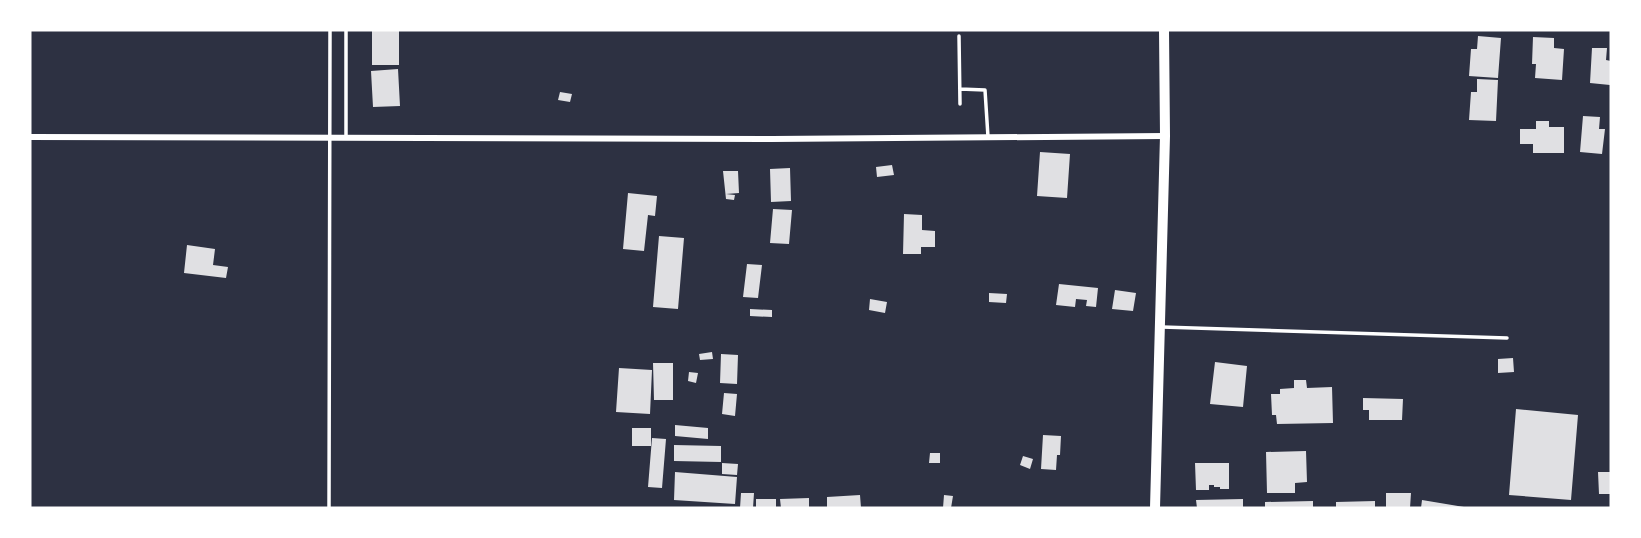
<svg xmlns="http://www.w3.org/2000/svg" width="1641" height="538" font-family="Montserrat,sans-serif">
<style>
.building{fill:#e0e0e3}
.lines{fill:none;stroke-linecap:round;stroke-linejoin:round}
.service{stroke:#fff;stroke-width:3.5}
.minor{stroke:#fff;stroke-width:6}
.primary{stroke:#fff;stroke-width:10}
</style>
<rect width="100%" height="100%" fill="#2d3142"/>
<path class="building" d="M372,30H399V65H372Z
M1478,36L1501,38L1498,78L1469,76L1471,49H1477Z
M1533,37L1554,38V48L1564,49L1562,80L1535,78L1536,64H1532Z
M1592,48H1607L1606,60L1611,61L1610,85L1590,83Z
M398,69L400,106L373,107L371,71Z
M1477,79L1498,80L1496,121L1469,120L1471,92H1477Z
M560,92L572,94L570,102L558,100Z
M1583,116L1600,117L1599,129H1605L1602,154L1580,152Z
M1536,121H1549V127H1564V153H1533V144H1520V129H1536Z
M1040,152L1070,154L1067,198L1037,196Z
M892,165L894,175L877,177L876,167Z
M790,168L791,201L771,202L770,169Z
M723,171H738L739,193L726,194L735,195L734,200L726,199Z
M628,193L657,196L655,216L648,215L644,251L623,249Z
M773,209L792,210L789,244L770,243Z
M904,214L922,215V230L935,231V247H921V254H903Z
M659,236L684,238L678,309L653,307Z
M187,245L215,249L213,265L228,267L226,278L184,273Z
M747,264L762,265L758,298L743,297Z
M1059,284L1098,288L1096,307L1086,306L1087,300L1076,299L1075,307L1056,305Z
M1115,290L1136,293L1133,311L1112,309Z
M989,293L1007,294L1006,303L989,302Z
M870,299L887,302L885,313L869,310Z
M750,309L772,310V317L750,316Z
M712,352L713,359L700,360L699,354Z
M721,354L738,355L737,384L720,383Z
M1513,358L1514,372L1498,373V359Z
M1215,362L1247,366L1243,407L1210,404Z
M653,363H673V400H654Z
M619,368L652,370L650,414L616,412Z
M689,372L698,373L696,383L688,381Z
M1294,380H1306L1307,388L1332,387L1333,423L1277,424L1276,415H1272L1271,394H1280V389L1294,388Z
M724,393L737,394L735,416L722,414Z
M1363,398L1403,399L1402,420H1369V410H1363Z
M1516,409L1578,415L1571,500L1509,495Z
M675,425L708,428V439L675,436Z
M632,428H651V446H632Z
M1043,435L1061,436L1060,455H1057L1056,470L1041,469Z
M652,438L666,439L662,488L648,487Z
M674,445L721,446V462L674,461Z
M1306,451L1307,482L1295,483V493H1267L1266,452Z
M930,453H940V463H929Z
M1023,456L1033,459L1030,469L1020,465Z
M722,463L738,464L737,475L722,474Z
M1195,463H1229V489H1220V487H1214V485H1209V490H1196Z
M675,472L737,477L735,504L674,500Z
M1598,472H1611V494H1599Z
M741,493H754L753,508H740Z
M1386,493H1411L1410,508H1386Z
M860,495L861,508H827V497Z
M944,495L953,496L951,508H943Z
M809,498V508H781L780,499Z
M756,499H776V508H756Z
M1243,499V508H1197L1196,500Z
M1422,500L1464,507V508H1421Z
M1313,501V508H1265V502Z
M1375,501V508H1336V502Z"/>
<g class="lines">
<path class="service" d="M346,30V136
M959,36L960,104
M960,89L985,90L988,137
M1162,327L1507,338
M329,508L330,30"/>
<path class="minor" d="M30,137L772,139L1165,136"/>
<path class="primary" d="M1155,508L1165,136L1164,30"/>
</g>
<rect width="1641" height="538" fill="none" stroke="#ffffff" stroke-width="63"/>
</svg>
